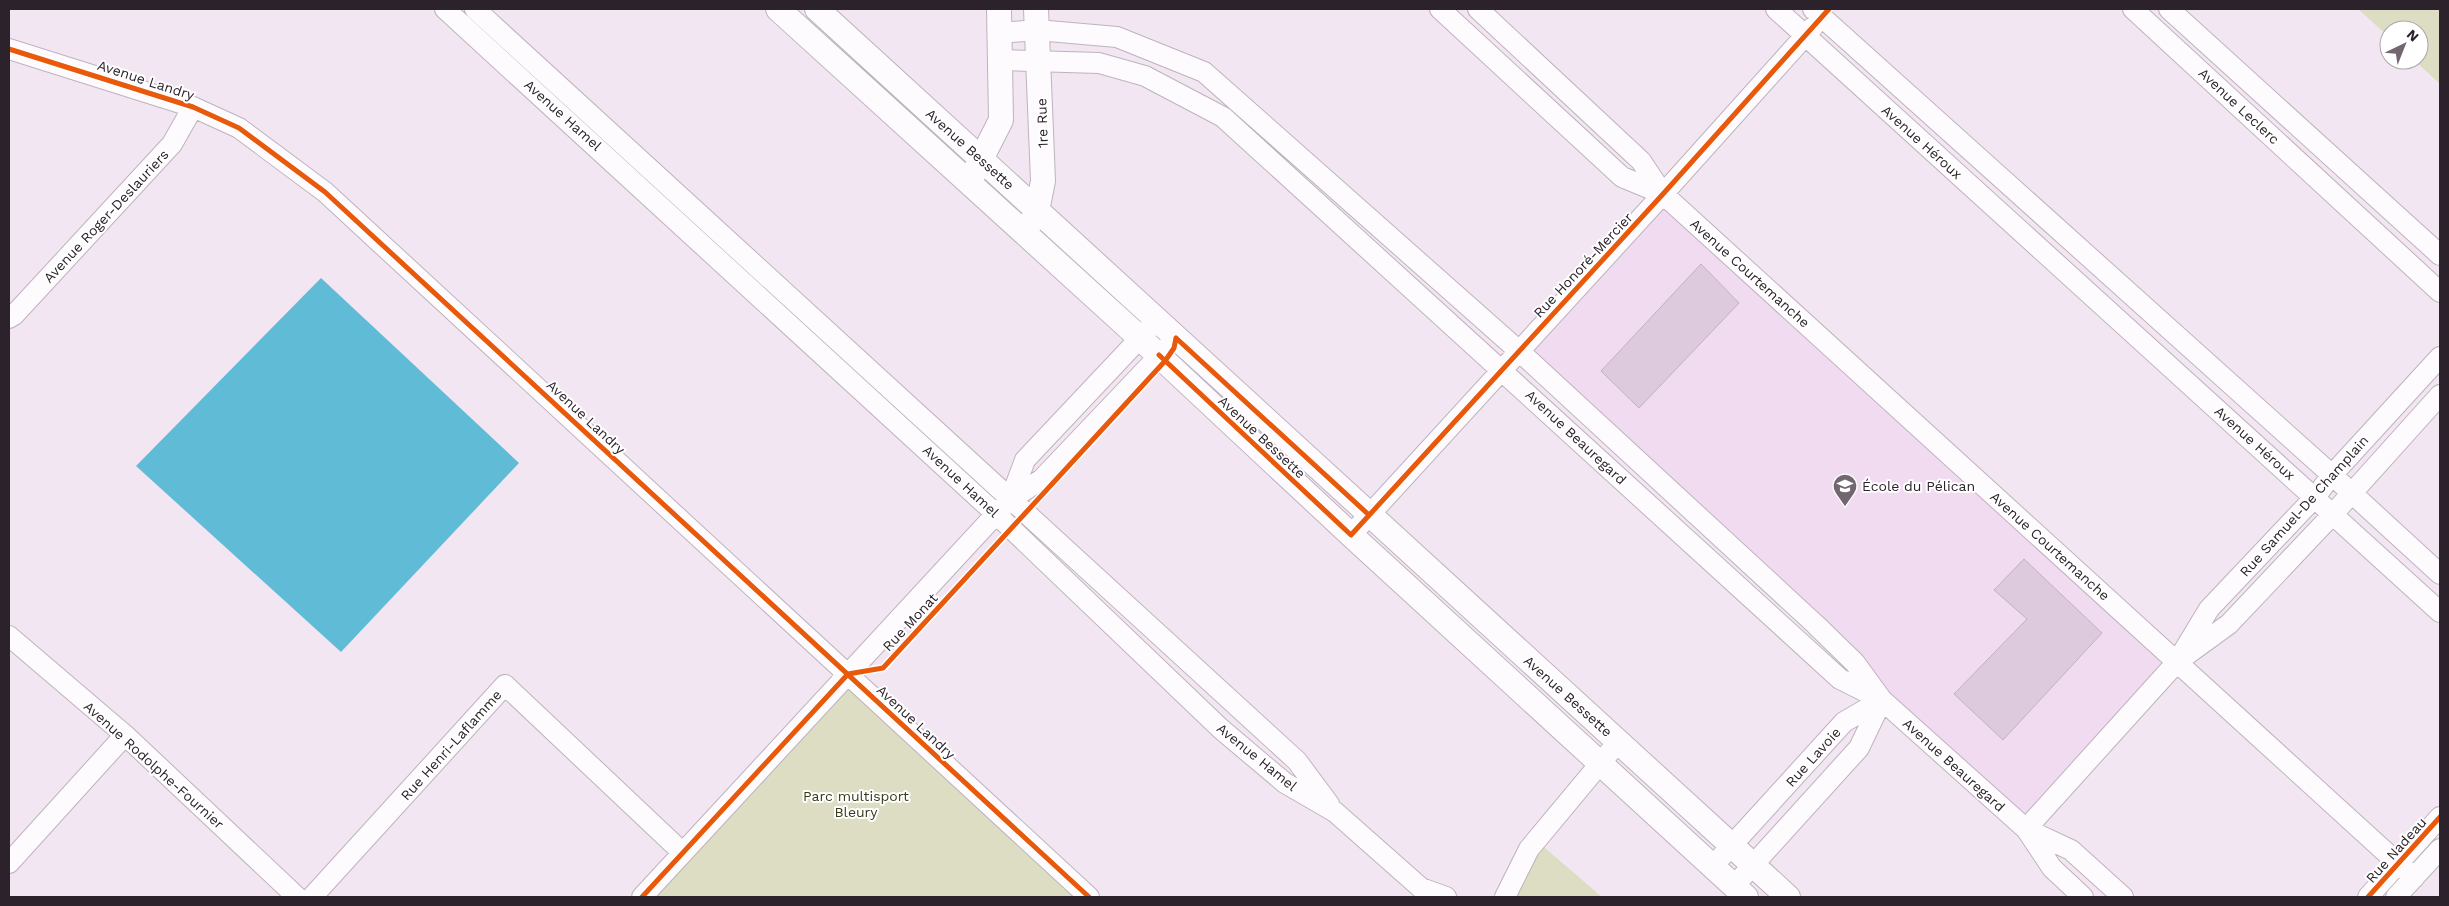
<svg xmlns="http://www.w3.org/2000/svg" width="2449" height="906" font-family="'Work Sans',sans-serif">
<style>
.built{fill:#f1dbf1}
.green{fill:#dcddc2}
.water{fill:#5fbbd6}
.building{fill:#ddcadd;stroke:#beb3be}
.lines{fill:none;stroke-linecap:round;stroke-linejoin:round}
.minor-casing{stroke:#bdb3bd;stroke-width:22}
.tertiary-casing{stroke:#bdb3bd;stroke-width:26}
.minor{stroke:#fdfbfd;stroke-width:20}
.tertiary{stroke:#fdfbfd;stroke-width:24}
.cycleway-casing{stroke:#fff;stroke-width:8}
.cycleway{stroke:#e8590c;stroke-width:5}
.labels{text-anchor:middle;stroke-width:4;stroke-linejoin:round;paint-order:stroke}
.street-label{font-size:14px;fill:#2c222b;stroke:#fff}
.poi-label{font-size:14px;fill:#2c222b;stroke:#fff;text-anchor:start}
.park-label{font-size:14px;fill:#363c15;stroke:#fff}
</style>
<rect width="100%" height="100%" fill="#f3e6f3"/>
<path class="built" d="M1663,194L2177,662L2026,829L1519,351Z"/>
<path class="green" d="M2358,9H2440V84L2414,60H2419V30H2389V37Z
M851,673L1098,897H645Z
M1531,836L1602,897H1505Z"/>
<path class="water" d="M321,278L519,463L341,652L136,466Z"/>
<path class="building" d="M1701,264L1739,303L1639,408L1601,371Z
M2024,559L2102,633L2003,740L1954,694L2027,619L1994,590Z"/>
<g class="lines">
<defs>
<path id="minor" d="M445,9L996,514L1221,729L1285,783L1335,812L1421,888L1446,897
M475,9L1297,761L1329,804
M1440,9L1622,177L1663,194
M1478,9L1641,161L1663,194L2414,878
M1776,9L2440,612
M1813,9L2332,475L2440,574
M2133,9L2440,292
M2169,9L2440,255
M1000,33L1037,30L1117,37L1204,72L1519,351L1815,624L1855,663L1882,700L2026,829L2052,868L2083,897
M9,49L193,107L239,128L325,192L1089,897
M1000,60L1099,63L1145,76L1223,117L1840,679L1880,699
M9,318L14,315L172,144L193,107
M1010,500L1025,460L1157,320
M1351,535L1663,194L1813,27
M9,636L125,735L297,897
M2185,656L2229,624L2333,514L2440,395
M2026,829L2177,662L2209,609L2315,497L2332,475L2440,357
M2026,829L2071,850L2123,897
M9,863L125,735
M1712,867L1844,722L1882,700
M1734,886L1859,748L1882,700
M312,897L505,685L683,853
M642,897L996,514L1010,500L1042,479L1176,338
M1505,897L1529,849L1618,742
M2368,897L2440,817
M2396,897L2440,849"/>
<path id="tertiary" d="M778,9L1140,338L1351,535L1746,897
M817,9L1788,897
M974,173L1001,120L999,9
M1032,221L1037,211L1043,181L1036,9"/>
</defs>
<use href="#minor" class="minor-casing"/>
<use href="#tertiary" class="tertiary-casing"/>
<use href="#minor" class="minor"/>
<use href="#tertiary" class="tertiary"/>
<defs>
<path id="cycleway" d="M9,49L193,107L239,128L325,192L1089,897
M1176,338L1369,515
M1159,355L1351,535L1663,194L1829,9
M642,897L848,674L883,668L1165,361L1174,348L1176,338
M2368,897L2440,817"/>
</defs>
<use href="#cycleway" class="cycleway-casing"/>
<use href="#cycleway" class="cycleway"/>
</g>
<defs>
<symbol id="school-pin" viewBox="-11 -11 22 30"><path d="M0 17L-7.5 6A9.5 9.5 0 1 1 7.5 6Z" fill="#726771" stroke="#fff"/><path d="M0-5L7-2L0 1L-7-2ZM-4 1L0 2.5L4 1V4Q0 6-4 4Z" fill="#fff"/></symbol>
</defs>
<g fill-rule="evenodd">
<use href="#school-pin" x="1831" y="472" width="28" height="38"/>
</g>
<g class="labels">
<g class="street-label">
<text transform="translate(146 80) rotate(18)" y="5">Avenue Landry</text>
<text transform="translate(2239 106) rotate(43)" y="5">Avenue Leclerc</text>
<text transform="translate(563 115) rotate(42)" y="5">Avenue Hamel</text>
<text transform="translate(1042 123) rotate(-92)" y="5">1re Rue</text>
<text transform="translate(1922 142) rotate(42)" y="5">Avenue Héroux</text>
<text transform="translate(970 149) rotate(42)" y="5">Avenue Bessette</text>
<text transform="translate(106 216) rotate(-47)" y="5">Avenue Roger-Deslauriers</text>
<text transform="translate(1583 265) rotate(-47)" y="5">Rue Honoré-Mercier</text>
<text transform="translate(1750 273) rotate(42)" y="5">Avenue Courtemanche</text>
<text transform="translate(586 417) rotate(43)" y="5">Avenue Landry</text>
<text transform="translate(1262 437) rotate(43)" y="5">Avenue Bessette</text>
<text transform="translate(1576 437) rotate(43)" y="5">Avenue Beauregard</text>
<text transform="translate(2255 443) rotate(42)" y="5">Avenue Héroux</text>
<text transform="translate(961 481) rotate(43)" y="5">Avenue Hamel</text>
<text transform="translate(2304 506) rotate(-48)" y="5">Rue Samuel-De Champlain</text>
<text transform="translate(2050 546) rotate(42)" y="5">Avenue Courtemanche</text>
<text transform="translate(910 622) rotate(-47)" y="5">Rue Monat</text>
<text transform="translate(1568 696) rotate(42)" y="5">Avenue Bessette</text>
<text transform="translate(916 722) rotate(43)" y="5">Avenue Landry</text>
<text transform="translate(451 745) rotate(-48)" y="5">Rue Henri-Laflamme</text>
<text transform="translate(1257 757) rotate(39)" y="5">Avenue Hamel</text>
<text transform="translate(1813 757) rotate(-48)" y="5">Rue Lavoie</text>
<text transform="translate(154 765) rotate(42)" y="5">Avenue Rodolphe-Fournier</text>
<text transform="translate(1954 765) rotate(42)" y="5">Avenue Beauregard</text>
<text transform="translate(2396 850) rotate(-48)" y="5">Rue Nadeau</text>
</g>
<g class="poi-label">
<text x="1862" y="491">École du Pélican</text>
</g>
<g class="park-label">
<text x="856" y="801">Parc multisport<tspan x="856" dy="16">Bleury</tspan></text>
</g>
</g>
<rect width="2449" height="906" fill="none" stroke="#2c222b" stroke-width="20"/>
<g transform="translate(2404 45) rotate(43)"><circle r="24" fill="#ffffff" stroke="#aba7aa"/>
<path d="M0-4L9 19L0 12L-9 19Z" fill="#726771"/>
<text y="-8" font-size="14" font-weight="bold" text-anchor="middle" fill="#2c222b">N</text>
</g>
</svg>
